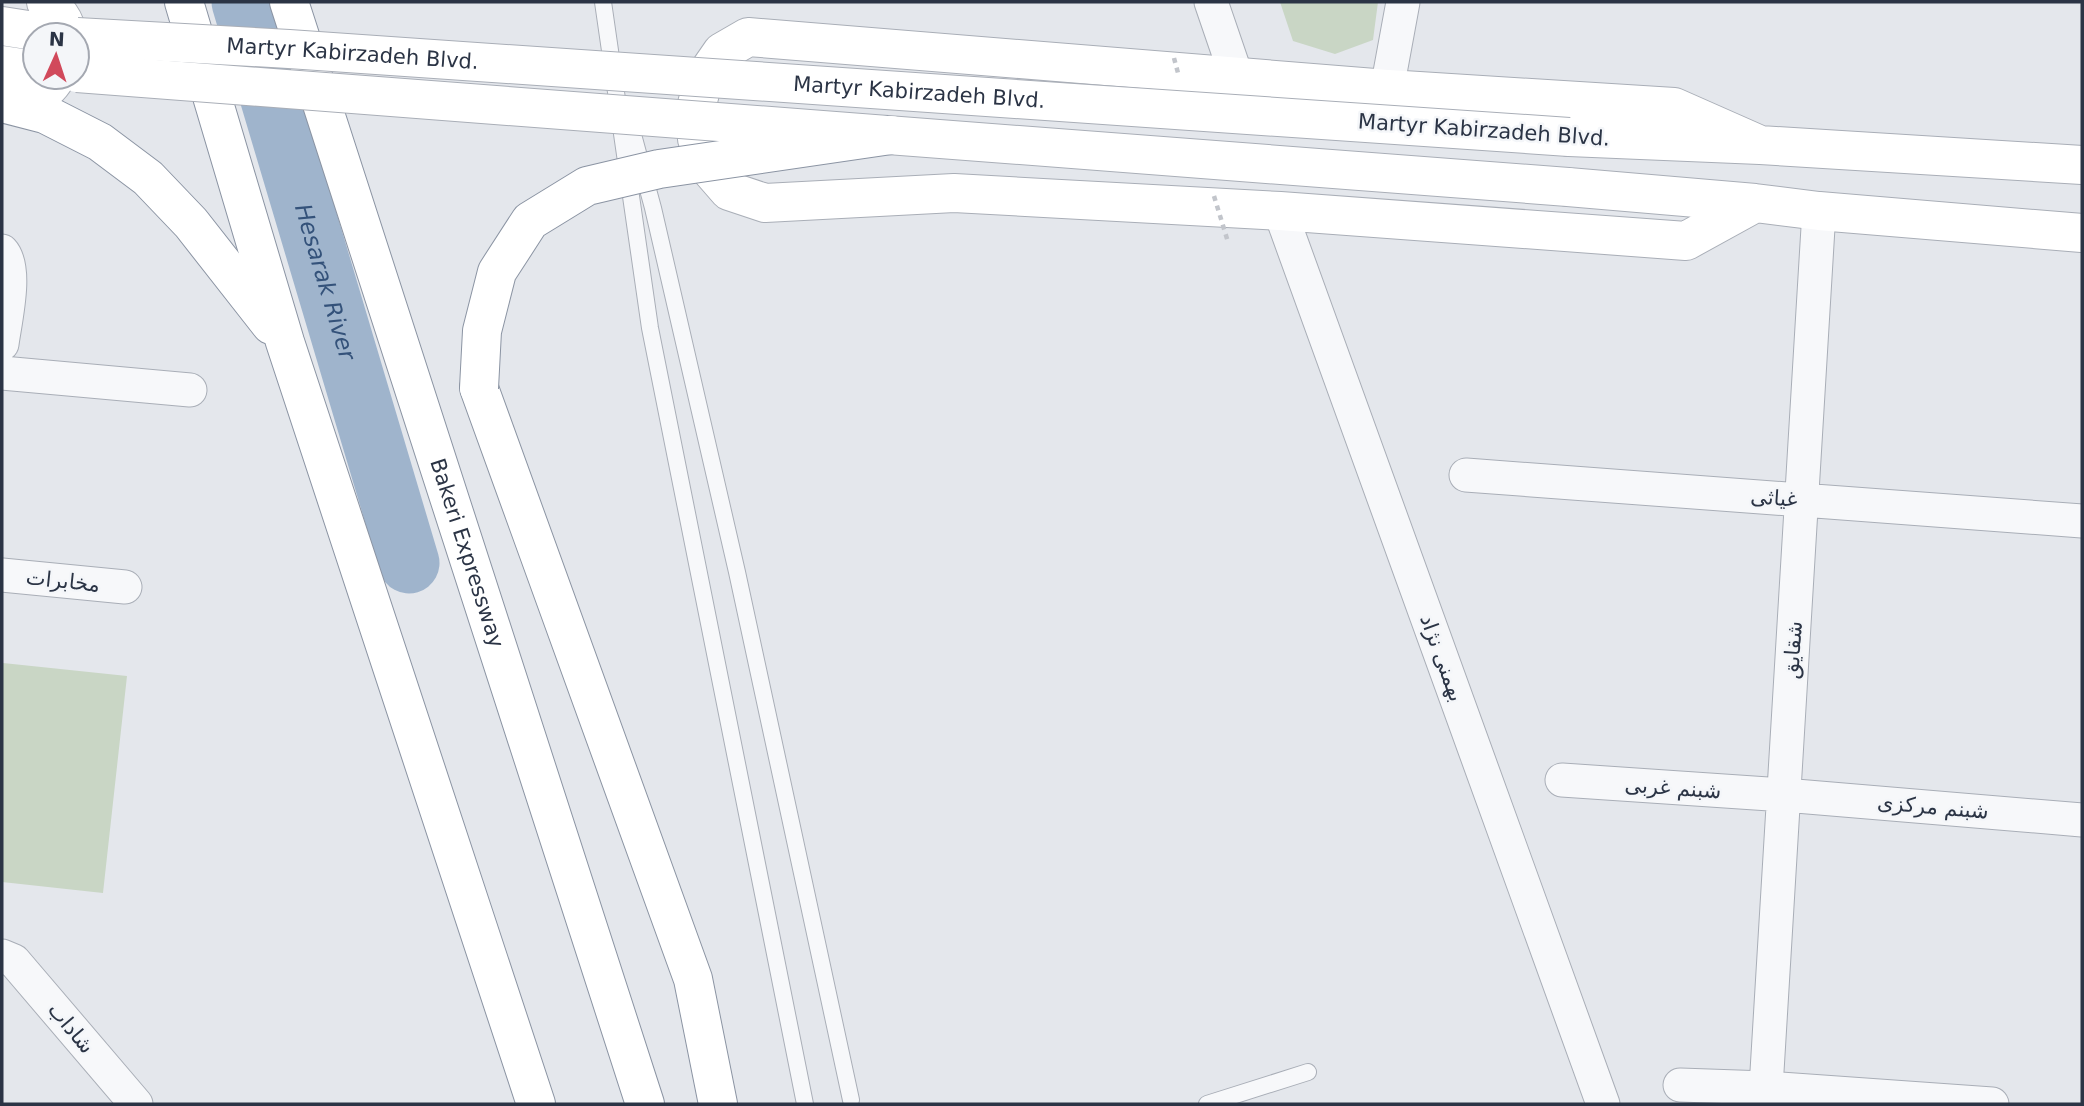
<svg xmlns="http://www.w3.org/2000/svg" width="2084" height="1106" font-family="'DejaVu Sans','Noto Sans Arabic',sans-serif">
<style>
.green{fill:#c9d6c5}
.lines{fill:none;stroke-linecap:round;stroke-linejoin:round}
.river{stroke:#9fb4cc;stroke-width:61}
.lane-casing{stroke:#a9aeb7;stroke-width:18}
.street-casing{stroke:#a9aeb7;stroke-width:35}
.secondary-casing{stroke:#a9aeb7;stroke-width:40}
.highway-casing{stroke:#8b94a3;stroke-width:40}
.lane{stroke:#f7f8fa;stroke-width:16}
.street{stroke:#f7f8fa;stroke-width:33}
.secondary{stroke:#fff;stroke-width:38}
.highway{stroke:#fff;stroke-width:38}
.secondary-bridge-casing{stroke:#a9aeb7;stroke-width:40;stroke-linecap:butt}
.highway-bridge-casing{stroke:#8b94a3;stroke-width:40;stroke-linecap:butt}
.path-bridge{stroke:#c2c5cb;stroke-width:4.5;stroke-dasharray:5 5;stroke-linecap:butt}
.secondary-bridge{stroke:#fff;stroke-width:38}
.highway-bridge{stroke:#fff;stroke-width:38}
.labels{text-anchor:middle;stroke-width:5;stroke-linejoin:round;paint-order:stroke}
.street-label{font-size:21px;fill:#2b3445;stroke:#f4f6f9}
.water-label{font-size:23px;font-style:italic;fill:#34527a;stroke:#f4f6f9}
</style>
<rect width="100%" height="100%" fill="#e4e7ec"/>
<path class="green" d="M1280,2H1378L1373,40L1335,54L1293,41Z
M3,663L127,676L103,893L2,882V678Z"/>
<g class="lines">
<path class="river" id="s1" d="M242,2L409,563"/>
<defs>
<path id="lane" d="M603,2L650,328L805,1104
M628,116L653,208L737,572L851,1100
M1207,1104L1308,1072"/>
<path id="street" d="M1211,2L1236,75
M1387,89L1403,2
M1280,211L1603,1104
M2,251C18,268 5,321 2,344
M2,373L190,390
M1466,475L2082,521
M2,575L125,587
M1562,780L1784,795L2082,820
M2,956L14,961L136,1104
M1680,1085L1766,1088L1992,1104
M1766,1088L1819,211"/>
<path id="secondary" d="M46,2C57,11 66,20 67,35
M2,26L60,35
M2,65L35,70
M2,102C24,101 44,98 56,77
M1569,137L1760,145L2082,165
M1568,187L1755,203L1819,211L2082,233
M1755,203L1686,241L1280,211L954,193L765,203L729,191L709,168L697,139L696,108L704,78L722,52L748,37L1387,89L1674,107L1760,145"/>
<g id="highway">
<path d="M184,2L285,342L536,1104"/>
<path id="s2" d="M289,2L645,1104"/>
<path d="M2,103L45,114L100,142L148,178L191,223L271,325"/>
<path d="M479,388L693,979L718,1104"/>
</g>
</defs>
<use href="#lane" class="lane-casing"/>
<use href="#street" class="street-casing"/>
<use href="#secondary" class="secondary-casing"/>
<use href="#highway" class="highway-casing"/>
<use href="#lane" class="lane"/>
<use href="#street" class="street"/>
<use href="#secondary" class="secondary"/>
<use href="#highway" class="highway"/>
<defs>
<g id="secondary-bridge">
<path id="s3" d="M77,37L289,49L1569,137"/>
<path d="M77,73L1568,187"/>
</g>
<path id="highway-bridge" d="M479,388L482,331L497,272L530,221L587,186L659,169L891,135"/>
</defs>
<use href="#secondary-bridge" class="secondary-bridge-casing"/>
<use href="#highway-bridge" class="highway-bridge-casing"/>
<path class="path-bridge" d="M1174,58L1178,73
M1214,196L1228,242"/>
<use href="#secondary-bridge" class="secondary-bridge"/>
<use href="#highway-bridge" class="highway-bridge"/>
</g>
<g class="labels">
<g class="street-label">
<text dy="7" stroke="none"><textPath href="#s3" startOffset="276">Martyr Kabirzadeh Blvd.</textPath></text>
<text dy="7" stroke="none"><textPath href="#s3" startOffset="844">Martyr Kabirzadeh Blvd.</textPath></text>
<text transform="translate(1484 130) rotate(4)" y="7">Martyr Kabirzadeh Blvd.</text>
<text transform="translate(1774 498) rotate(4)" y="7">غیاثی</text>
<text dy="7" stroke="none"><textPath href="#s2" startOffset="579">Bakeri Expressway</textPath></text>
<text transform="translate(63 581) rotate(6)" y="7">مخابرات</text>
<text transform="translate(1793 650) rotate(-86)" y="7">شقایق</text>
<text transform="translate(1442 658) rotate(70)" y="7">بهمنی نژاد</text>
<text transform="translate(1673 788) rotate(4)" y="7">شبنم غربی</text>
<text transform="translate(1933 807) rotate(5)" y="7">شبنم مرکزی</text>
<text transform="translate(71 1028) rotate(50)" y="7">شاداب</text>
</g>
<g class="water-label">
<text dy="8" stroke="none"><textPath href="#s1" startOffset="292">Hesarak River</textPath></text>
</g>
</g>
<rect width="2084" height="1106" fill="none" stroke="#2b3445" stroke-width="7"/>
<g transform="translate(56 56) rotate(3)"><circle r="33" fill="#f4f6f9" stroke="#a4a8b1" stroke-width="2"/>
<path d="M0-5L12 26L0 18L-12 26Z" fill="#d1495b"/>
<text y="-10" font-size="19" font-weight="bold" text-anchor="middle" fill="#2b3445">N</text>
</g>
</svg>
